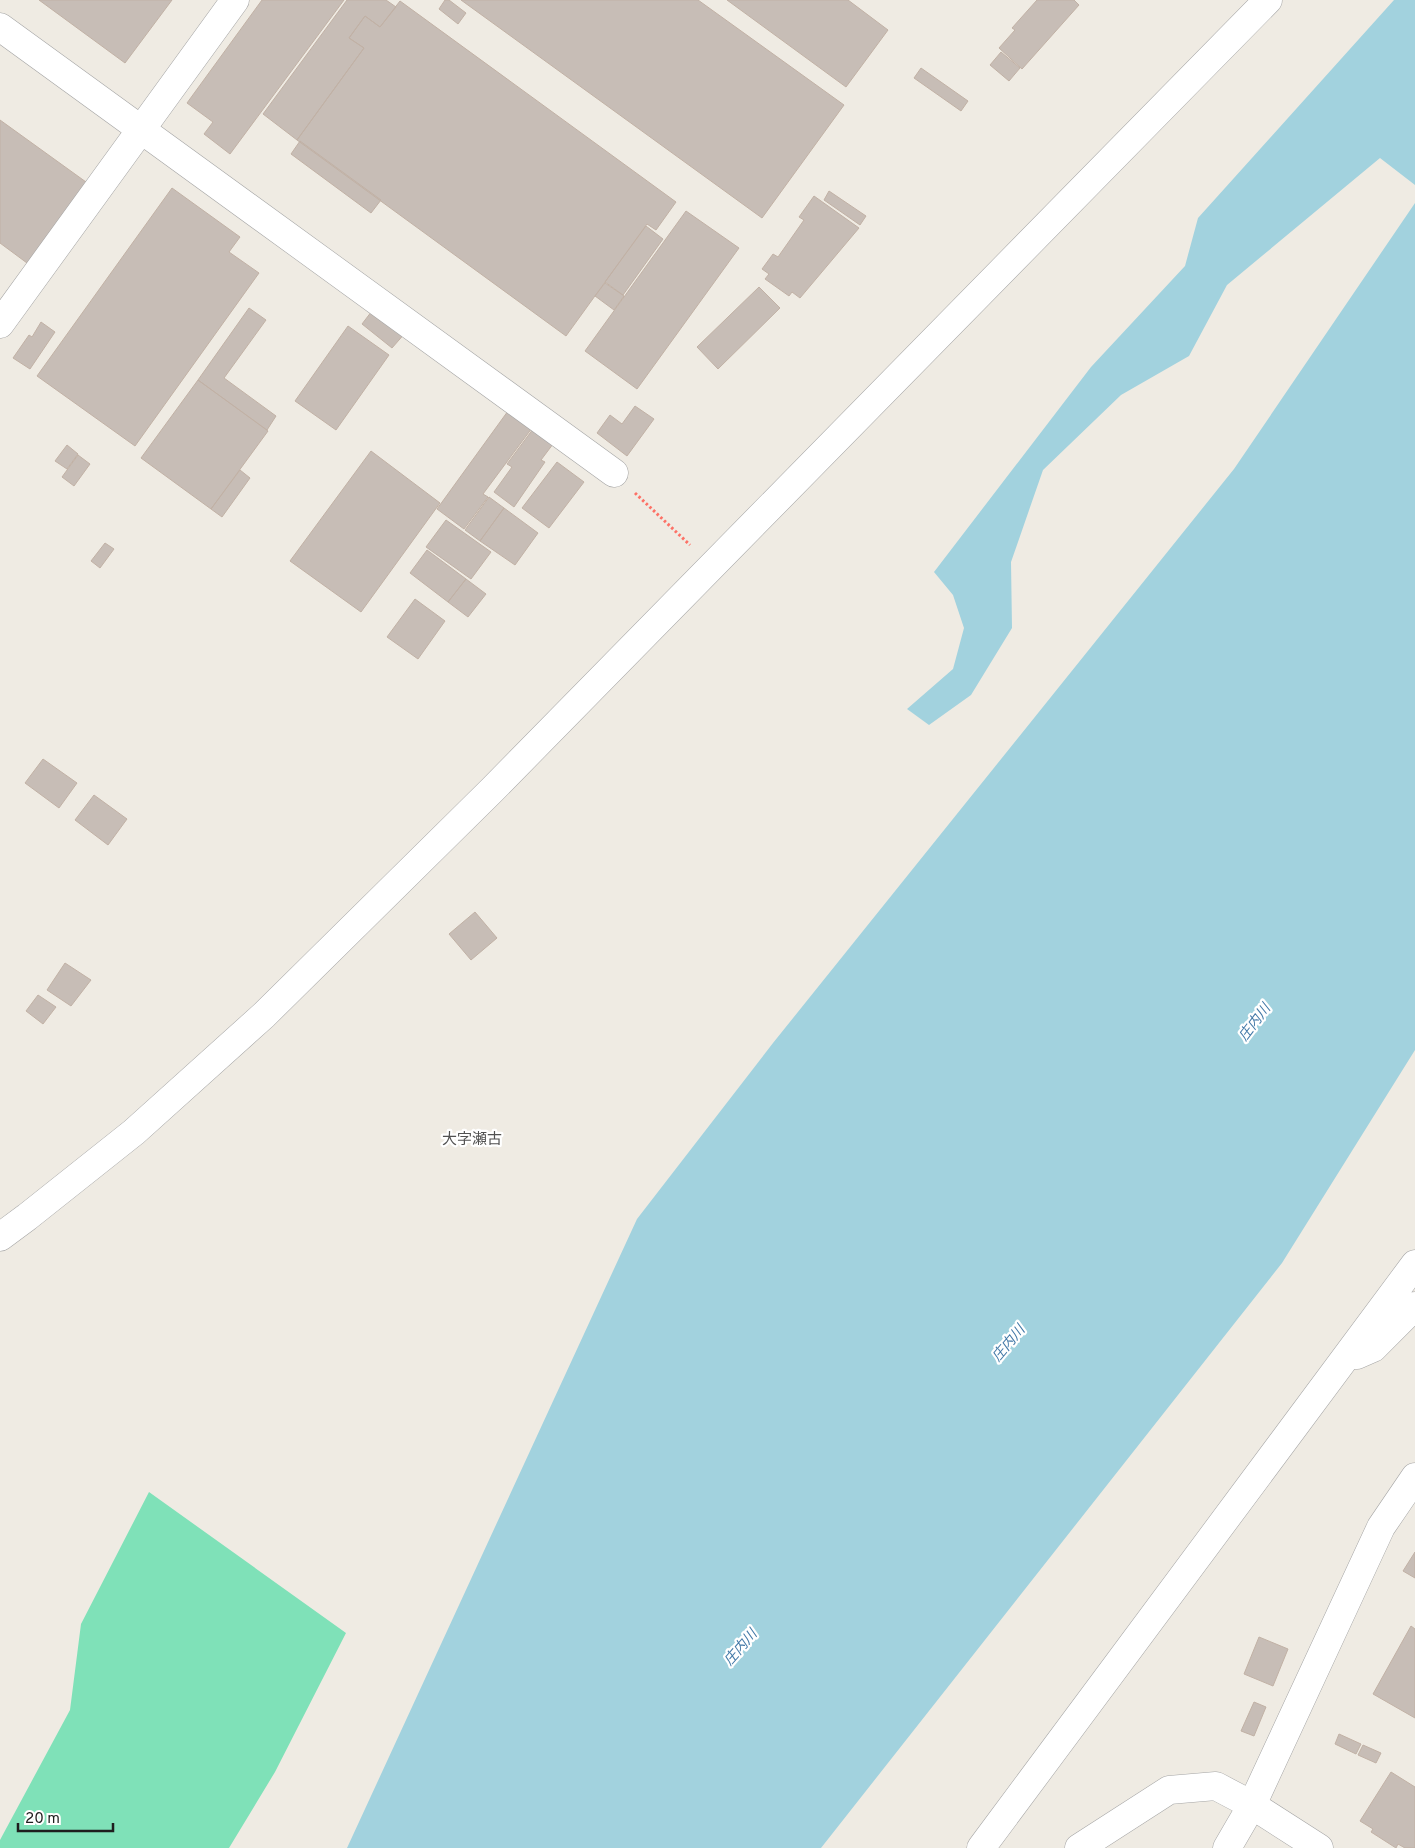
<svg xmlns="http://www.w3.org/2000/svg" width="1415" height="1848" font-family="Overpass,'Noto Sans JP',sans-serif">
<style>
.pitch{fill:#7fe1b8}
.water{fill:#a2d2de}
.building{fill:#c7bdb6;stroke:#c1b1a5}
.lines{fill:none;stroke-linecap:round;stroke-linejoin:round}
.minor-casing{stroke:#a5a5a5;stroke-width:29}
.path{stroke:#fd7166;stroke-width:3;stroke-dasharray:2.5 2.5;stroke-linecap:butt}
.minor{stroke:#fff;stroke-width:28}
.labels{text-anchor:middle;stroke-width:4.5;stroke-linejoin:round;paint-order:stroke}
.water-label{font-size:14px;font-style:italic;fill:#447aa8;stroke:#fff}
.quarter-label{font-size:15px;fill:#515151;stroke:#fff}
</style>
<rect width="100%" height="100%" fill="#efebe3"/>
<path class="pitch" d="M149,1492L346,1633L275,1772L229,1848H0V1840L70,1710L81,1624Z"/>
<path class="water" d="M1394,0H1415V185L1380,158L1227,285L1189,356L1121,395L1043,470L1011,562L1012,628L971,695L929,725L907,709L953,669L964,628L953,595L934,572L1091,367L1185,266L1198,218Z
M1415,203V1050L1282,1263L821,1848H347L637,1219L773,1043L1234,469Z"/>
<path class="building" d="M39,0H172L125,63Z
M262,0H344L230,154L204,134L213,122L187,103Z
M347,0H386L396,7L380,27L365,16L349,38L364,48L297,140L263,114Z
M445,0H449L466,13L458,24L439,9Z
M461,0H698L844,105L762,218Z
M727,0H848L888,30L846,87Z
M1037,0H1074L1079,5L1022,69L999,48L1015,30L1012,28Z
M400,1L676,202L656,230L647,224L566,336L297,140L364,48L349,38L365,16L380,27Z
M1001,52L1020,68L1009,81L990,65Z
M921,68L968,101L961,111L914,78Z
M0,120L86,182L27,263L0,243Z
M300,141L381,200L371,213L291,154Z
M172,188L240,237L229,252L259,273L135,446L37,376Z
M829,191L866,216L860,225L824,200Z
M814,196L859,228L800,298L792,292L789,296L765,279L769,274L762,269L773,254L778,257L804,220L799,217Z
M686,211L739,248L637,389L585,351Z
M646,226L663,239L623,295L605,282Z
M605,283L624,296L614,310L595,296Z
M759,287L780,308L718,369L697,347Z
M375,307L406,332L392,348L362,324Z
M249,308L266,320L224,378L276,416L267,430L198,380Z
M41,322L55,332L30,369L13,358L29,335L32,337Z
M348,326L389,355L336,430L295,401Z
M198,380L268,431L211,509L141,458Z
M635,406L654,419L627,456L597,433L610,415L622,424Z
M508,411L532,428L483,494L488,497L464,529L437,509Z
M533,429L553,444L541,460L545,462L514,507L494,492L512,467L507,464Z
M67,445L78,454L67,469L55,461Z
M371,451L440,503L361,612L290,561Z
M78,455L90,464L74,486L62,477Z
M557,462L584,482L549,528L522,508Z
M240,470L250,478L222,517L211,509Z
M489,497L504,508L480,541L465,530Z
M504,508L538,533L515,565L480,541Z
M446,520L491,552L471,579L426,547Z
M105,543L114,549L100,568L91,561Z
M427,550L466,579L448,602L410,573Z
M466,579L486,594L468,617L448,602Z
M415,599L445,621L418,659L387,637Z
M43,759L77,783L59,808L25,783Z
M94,795L127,819L108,845L75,820Z
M475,912L497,938L471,960L449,934Z
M65,963L91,980L71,1006L47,990Z
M38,995L56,1007L43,1024L26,1011Z
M1415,1552V1578L1403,1571Z
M1411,1626L1415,1629V1718L1373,1694Z
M1259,1637L1288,1649L1273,1686L1244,1674Z
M1254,1702L1266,1707L1254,1736L1241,1731Z
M1339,1734L1361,1744L1356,1754L1335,1744Z
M1363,1745L1381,1753L1376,1763L1358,1755Z
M1391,1772L1415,1787V1848H1405L1398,1844L1396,1848L1371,1832L1373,1829L1360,1821Z"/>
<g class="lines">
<defs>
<path id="minor" d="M0,27L614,473
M0,324L235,0
M0,1237L27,1217L134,1132L264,1015L492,790L1268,0
M1357,1355L1373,1348L1415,1306
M981,1848L1415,1264
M1079,1848L1169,1790L1216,1786L1252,1805L1319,1848
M1227,1848L1252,1805L1381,1527L1415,1477"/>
</defs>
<use href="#minor" class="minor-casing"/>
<path class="path" d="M635,493L690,545"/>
<use href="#minor" class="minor"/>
</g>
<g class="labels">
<g class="water-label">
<text transform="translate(1254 1022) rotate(-53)" y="5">庄内川</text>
<text transform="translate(1008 1343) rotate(-50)" y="5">庄内川</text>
<text transform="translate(740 1647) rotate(-49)" y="5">庄内川</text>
</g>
<g class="quarter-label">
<text x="472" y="1144">大字瀬古</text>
</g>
</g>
<path d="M18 1823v8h95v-8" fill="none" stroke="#1e1e1e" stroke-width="2.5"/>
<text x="25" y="1823" font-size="15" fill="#1e1e1e" stroke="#ffffff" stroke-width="4" paint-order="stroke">20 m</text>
</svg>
